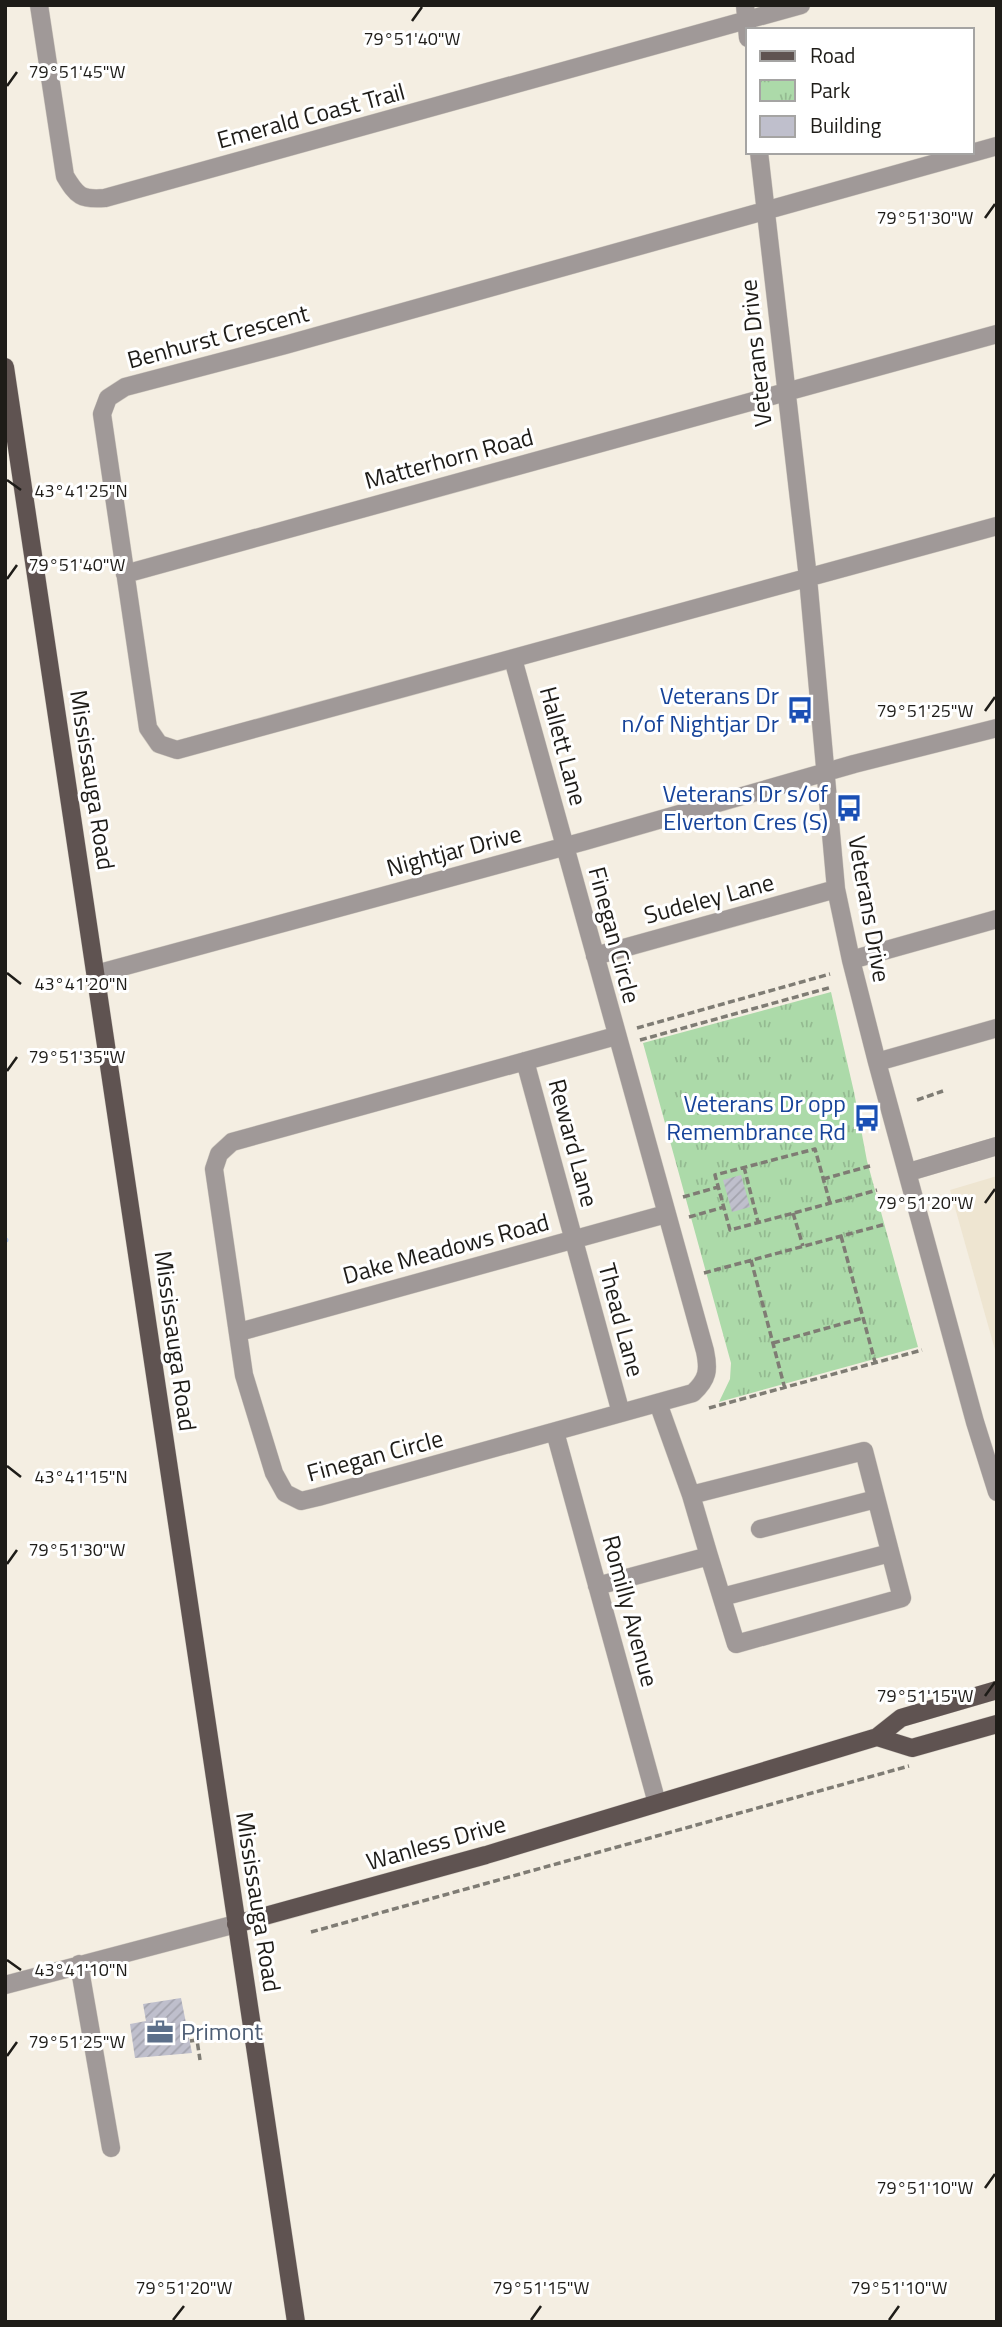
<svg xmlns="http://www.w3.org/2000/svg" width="1002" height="2327" font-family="'Titillium Web',sans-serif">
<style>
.built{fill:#eee5d1}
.park{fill:url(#park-tufts)}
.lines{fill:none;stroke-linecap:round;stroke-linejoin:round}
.stream{stroke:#bdd0f4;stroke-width:5}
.building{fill:url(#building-hatch)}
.minor-casing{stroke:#d2ccc2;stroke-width:19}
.major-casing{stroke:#d2ccc2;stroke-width:19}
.path{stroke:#7f7c74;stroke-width:3.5;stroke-dasharray:7 3.5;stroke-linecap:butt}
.minor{stroke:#a09998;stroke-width:18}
.major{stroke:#5f5351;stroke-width:18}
.ticks{fill:none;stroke:#1e1c18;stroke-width:2.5}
.labels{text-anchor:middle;stroke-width:6;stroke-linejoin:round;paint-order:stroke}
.street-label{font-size:24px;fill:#1e1c18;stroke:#fff}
.transit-label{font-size:24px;fill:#164399;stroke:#fff;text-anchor:end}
.service-label{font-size:24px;fill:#4e5e75;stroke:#fff;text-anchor:start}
.ticks-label{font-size:18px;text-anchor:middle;fill:#1e1c18;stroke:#fff;stroke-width:6;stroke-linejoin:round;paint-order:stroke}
</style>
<defs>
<pattern id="park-tufts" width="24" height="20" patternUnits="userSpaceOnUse" patternTransform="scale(1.75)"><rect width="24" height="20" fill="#acdaa9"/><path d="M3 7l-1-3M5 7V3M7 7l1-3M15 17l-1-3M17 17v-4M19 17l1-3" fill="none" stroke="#94ba91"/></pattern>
<pattern id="building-hatch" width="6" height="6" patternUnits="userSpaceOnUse" patternTransform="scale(1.75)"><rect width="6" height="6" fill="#bfbfcc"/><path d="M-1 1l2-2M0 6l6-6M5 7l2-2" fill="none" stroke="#a4a4ae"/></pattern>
</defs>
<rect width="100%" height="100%" fill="#f4eee2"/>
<path class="built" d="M997,1176V1357L950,1190Z"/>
<path class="park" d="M831,992L854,1092L867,1161L918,1347L719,1402L730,1379L731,1363L643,1043Z"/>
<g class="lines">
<path class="stream" d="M5,1240H6"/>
</g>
<path class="building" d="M741,1175L750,1207L732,1212L723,1180Z
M181,1998L192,2053L135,2058L130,2024L146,2021L143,2004Z"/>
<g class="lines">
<defs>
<path id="minor" d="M39,5L65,176C77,196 81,200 105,198L801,5
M745,5L748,38
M997,146L285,345L125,387L108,398L102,414L148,728L159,744L177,750L997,526
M759,152L808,578L836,889L851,960L877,1062L975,1422L997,1492
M125,574L997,334
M513,659L705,1351C709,1370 708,1379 693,1393L318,1497L301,1501L285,1493L274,1473L244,1375L214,1169L219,1154L232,1142L616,1036
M595,956L836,889
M851,960L997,919
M96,974L585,841L854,764L997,728
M525,1061L621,1413
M877,1062L997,1028
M909,1172L997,1146
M239,1332L666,1214
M658,1403L691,1495
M555,1432L657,1803
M760,1529L876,1499
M597,1586L709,1556L691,1495L864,1451L902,1598L736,1644L709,1556
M722,1597L890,1553
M79,1964L111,2148
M5,1985L236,1924"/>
<path id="major" d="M5,367L296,2322
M877,1737L912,1748L997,1724
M236,1924L486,1855L877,1737L901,1718L997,1690"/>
</defs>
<use href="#minor" class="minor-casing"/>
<use href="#major" class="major-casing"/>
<path class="path" d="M637,1028L830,974
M640,1040L832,987
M917,1100L943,1091
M744,1167L758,1222
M823,1179L870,1166
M683,1197L718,1187
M830,1203L815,1149L715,1175L730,1230C779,1217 828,1204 877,1190
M793,1213L803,1246
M689,1217L724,1207
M841,1236L875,1362
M751,1260L785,1389
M704,1273L886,1224
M773,1343L863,1318
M709,1408L922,1350
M311,1932L909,1766
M190,2041L197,2040L200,2060"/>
<use href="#minor" class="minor"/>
<use href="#major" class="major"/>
</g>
<path class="ticks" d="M412,21L422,7M7,86L17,72M985,218L995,204M7,480L21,490M7,579L17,565M985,711L995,697M7,973L21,984M7,1071L17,1057M985,1203L995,1189M7,1466L21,1477M7,1564L17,1550M985,1696L995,1682M7,1960L21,1970M7,2056L17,2042M985,2188L995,2174M173,2320L184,2306M531,2320L541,2306M889,2320L899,2306"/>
<defs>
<symbol id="bus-bare" viewBox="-9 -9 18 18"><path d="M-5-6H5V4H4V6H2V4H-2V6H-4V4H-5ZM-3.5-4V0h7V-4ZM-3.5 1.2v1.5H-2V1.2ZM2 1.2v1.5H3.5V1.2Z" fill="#1a4fb4" stroke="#fff" stroke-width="2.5" paint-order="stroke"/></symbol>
<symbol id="office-bare" viewBox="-9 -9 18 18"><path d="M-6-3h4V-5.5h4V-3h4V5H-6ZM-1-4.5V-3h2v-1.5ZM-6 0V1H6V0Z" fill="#5c6f8a" stroke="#fff" stroke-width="2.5" paint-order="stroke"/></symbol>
</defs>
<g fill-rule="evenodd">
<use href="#bus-bare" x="781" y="691" width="38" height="38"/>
<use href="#bus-bare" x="830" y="789" width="38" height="38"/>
<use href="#bus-bare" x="848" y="1099" width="38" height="38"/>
<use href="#office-bare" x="141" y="2013" width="38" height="38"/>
</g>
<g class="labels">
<g class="street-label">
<text transform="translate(311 116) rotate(-15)" y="8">Emerald Coast Trail</text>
<text transform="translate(218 337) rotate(-15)" y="8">Benhurst Crescent</text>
<text transform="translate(756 353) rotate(-96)" y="8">Veterans Drive</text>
<text transform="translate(449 459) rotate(-15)" y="8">Matterhorn Road</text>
<text transform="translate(563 746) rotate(75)" y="8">Hallett Lane</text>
<text transform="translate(92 780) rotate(81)" y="8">Mississauga Road</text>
<text transform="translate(454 851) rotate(-15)" y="8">Nightjar Drive</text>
<text transform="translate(709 899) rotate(-15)" y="8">Sudeley Lane</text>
<text transform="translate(869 909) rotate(80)" y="8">Veterans Drive</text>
<text transform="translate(614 935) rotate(75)" y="8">Finegan Circle</text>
<text transform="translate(573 1143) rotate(75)" y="8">Reward Lane</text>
<text transform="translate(446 1249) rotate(-15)" y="8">Dake Meadows Road</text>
<text transform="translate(621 1320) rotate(75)" y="8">Thead Lane</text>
<text transform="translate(175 1341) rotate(82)" y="8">Mississauga Road</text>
<text transform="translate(375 1456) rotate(-15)" y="8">Finegan Circle</text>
<text transform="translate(630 1611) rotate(75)" y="8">Romilly Avenue</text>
<text transform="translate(436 1843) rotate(-16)" y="8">Wanless Drive</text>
<text transform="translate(258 1902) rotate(81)" y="8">Mississauga Road</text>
</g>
<g class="transit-label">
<text x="779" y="704">Veterans Dr<tspan x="779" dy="28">n/of Nightjar Dr</tspan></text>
<text x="828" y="802">Veterans Dr s/of<tspan x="828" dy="28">Elverton Cres (S)</tspan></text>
<text x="846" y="1112">Veterans Dr opp<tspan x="846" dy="28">Remembrance Rd</tspan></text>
</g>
<g class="service-label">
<text x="181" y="2040">Primont</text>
</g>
</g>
<g class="ticks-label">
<text x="412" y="45">79°51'40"W</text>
<text x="77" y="78">79°51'45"W</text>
<text x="925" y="224">79°51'30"W</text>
<text x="81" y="497">43°41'25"N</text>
<text x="77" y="571">79°51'40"W</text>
<text x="925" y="717">79°51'25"W</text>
<text x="81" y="990">43°41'20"N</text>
<text x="77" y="1063">79°51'35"W</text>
<text x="925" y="1209">79°51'20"W</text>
<text x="81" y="1483">43°41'15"N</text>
<text x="77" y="1556">79°51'30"W</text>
<text x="925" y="1702">79°51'15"W</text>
<text x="81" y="1976">43°41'10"N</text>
<text x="77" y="2048">79°51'25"W</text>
<text x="925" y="2194">79°51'10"W</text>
<text x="184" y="2294">79°51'20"W</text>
<text x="541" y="2294">79°51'15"W</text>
<text x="899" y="2294">79°51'10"W</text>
</g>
<rect width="1002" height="2327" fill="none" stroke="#1e1c18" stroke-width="14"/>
<rect x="746" y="28" width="228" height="126" fill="#ffffff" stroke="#a5a4a3" stroke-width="2"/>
<rect x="760" y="51" width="35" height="10" fill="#5f5351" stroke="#a5a4a3" stroke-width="2"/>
<text x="810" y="63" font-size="21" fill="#1e1c18">Road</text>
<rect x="760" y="80" width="35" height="21" fill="url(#park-tufts)" stroke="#a5a4a3" stroke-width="2"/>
<text x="810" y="98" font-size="21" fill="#1e1c18">Park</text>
<rect x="760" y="116" width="35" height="21" fill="#bfbfcc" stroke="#a5a4a3" stroke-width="2"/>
<text x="810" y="133" font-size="21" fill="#1e1c18">Building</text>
</svg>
